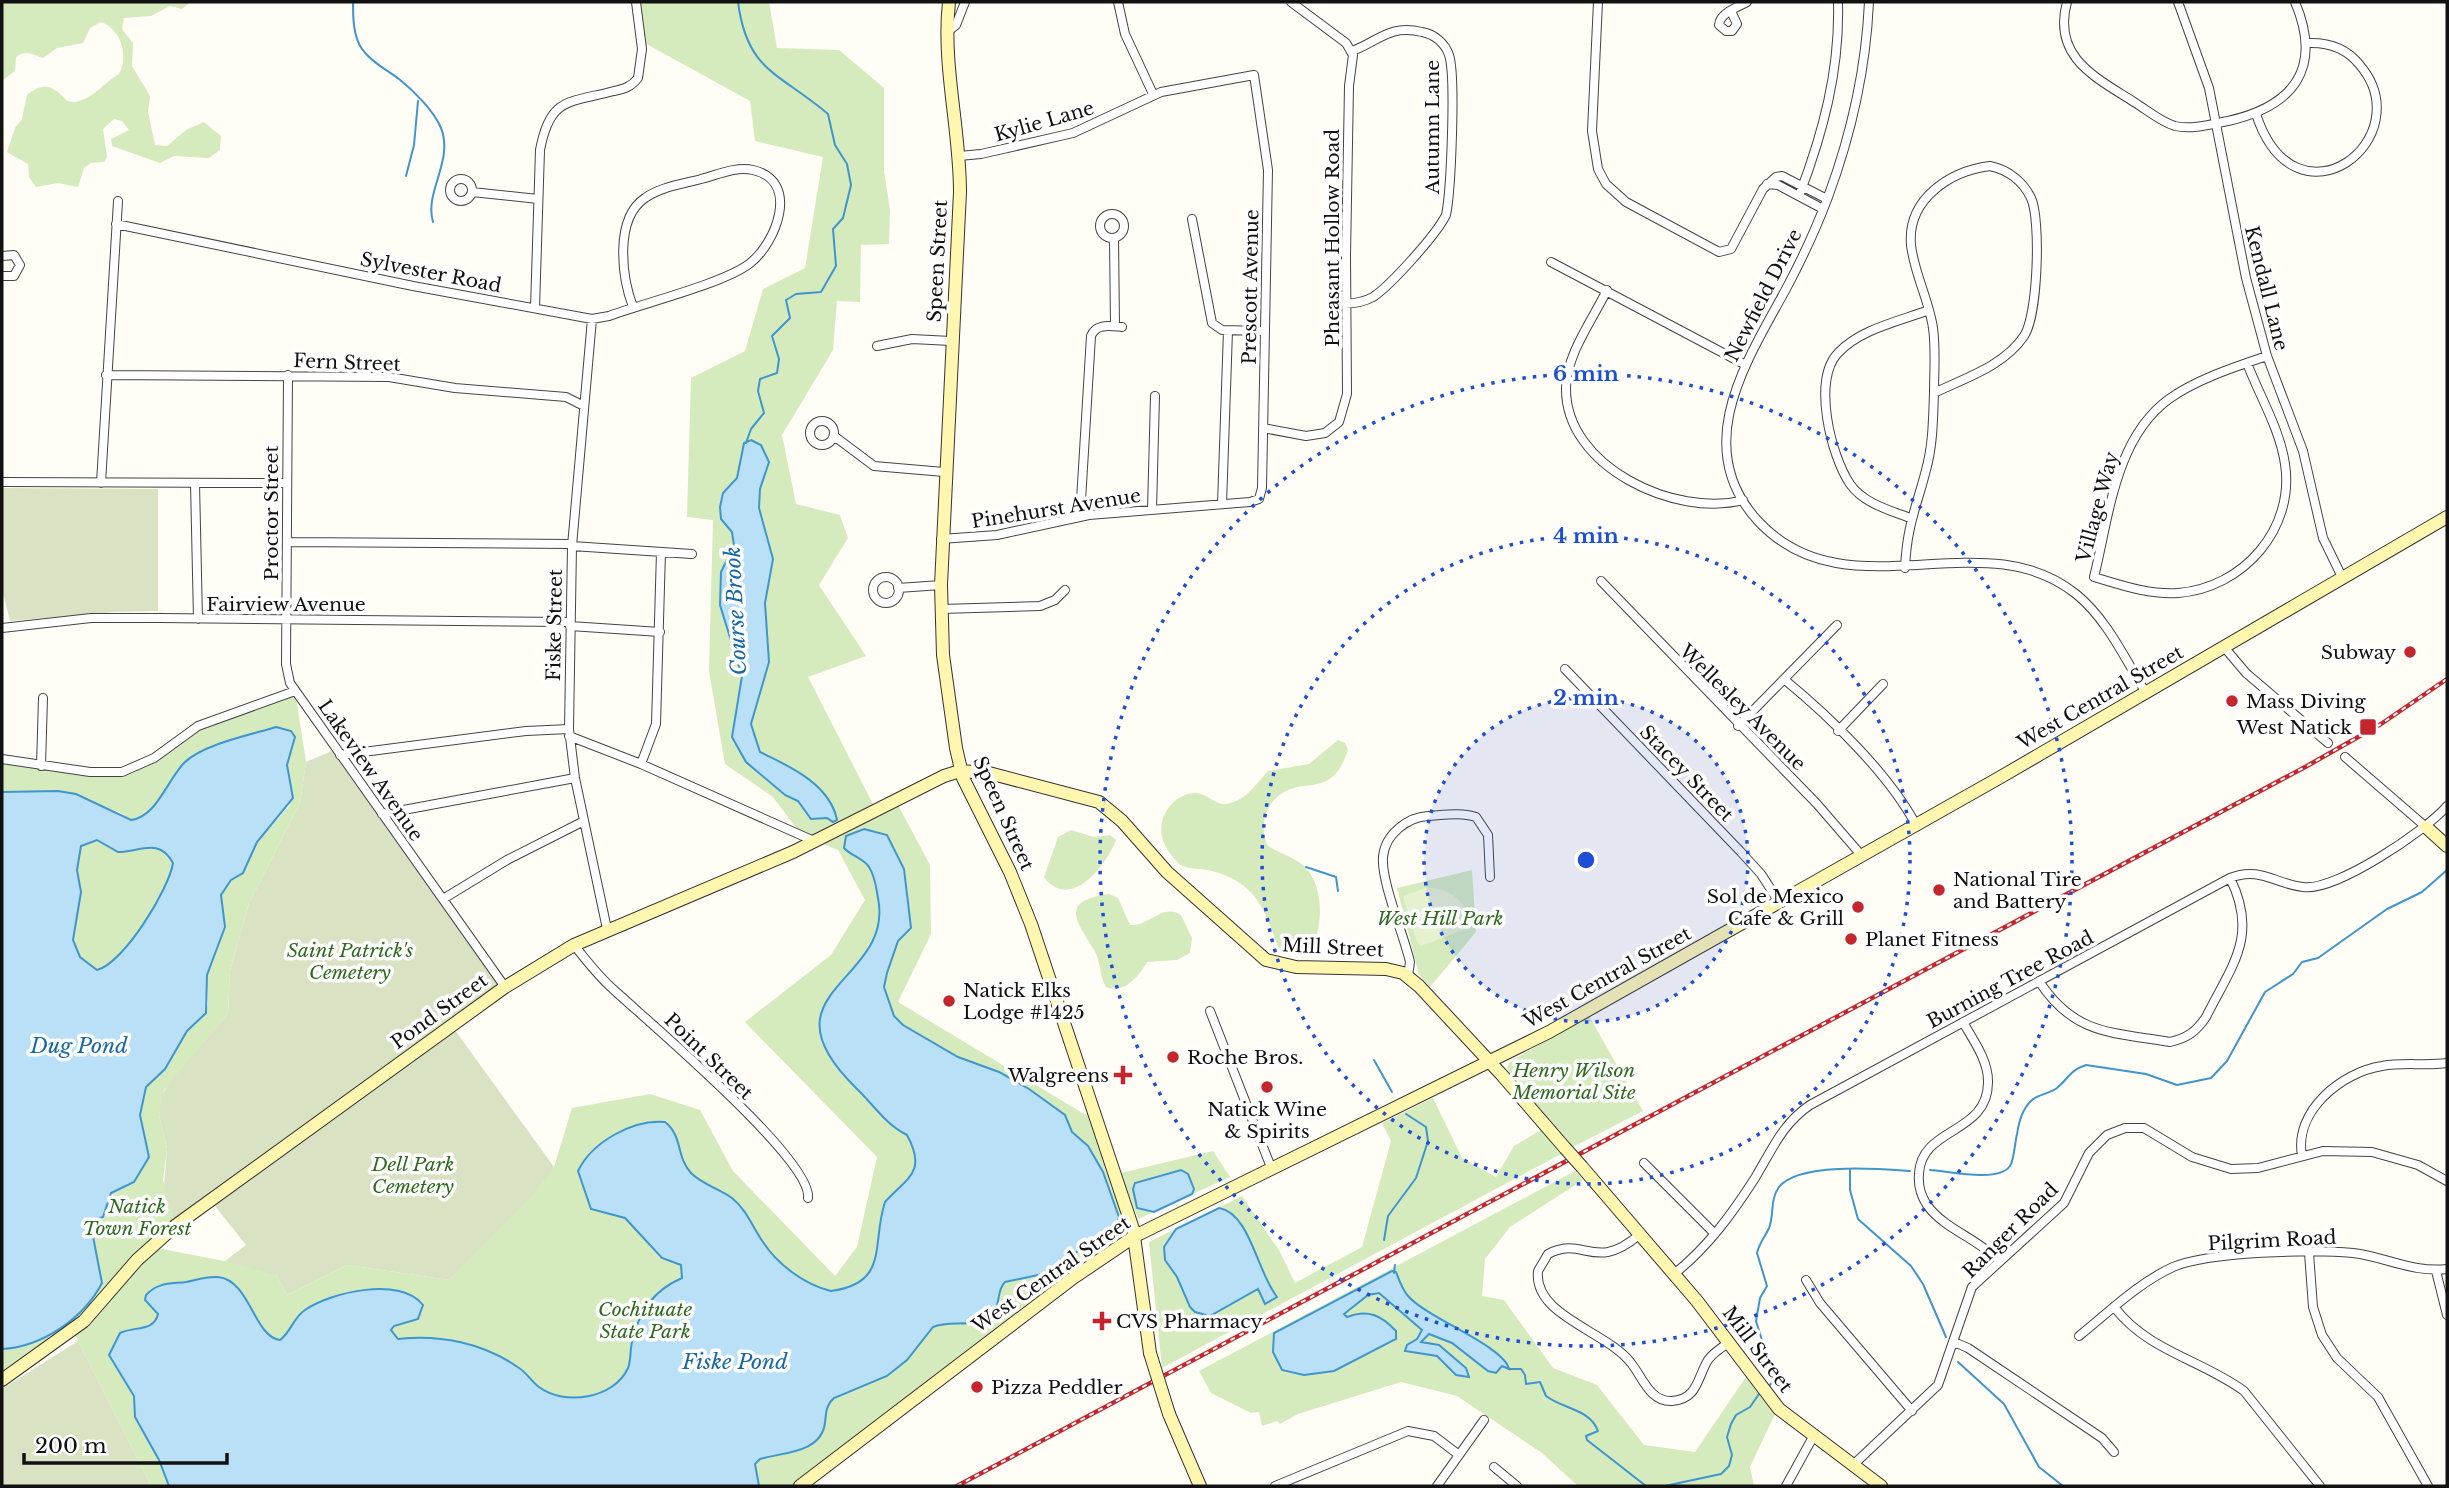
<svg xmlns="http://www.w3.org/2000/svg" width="2449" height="1488" font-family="'Libre Baskerville',serif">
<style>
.green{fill:#d5ebbd}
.cemetery{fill:#d9e3c4}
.pitch{fill:#e6f2cf}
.water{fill:#b9e0f7;stroke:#3f96cf;stroke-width:2;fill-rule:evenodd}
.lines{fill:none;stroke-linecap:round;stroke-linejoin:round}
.stream{stroke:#3f96cf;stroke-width:2}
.street-casing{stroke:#444;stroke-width:10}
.secondary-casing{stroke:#333;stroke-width:14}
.street{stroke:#fff;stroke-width:8}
.secondary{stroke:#fff6b0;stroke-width:12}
.rail-casing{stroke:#c4262e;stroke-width:4.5}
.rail{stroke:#fff;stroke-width:2;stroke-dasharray:5;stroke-linecap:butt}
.secondary-bridge-casing{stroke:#333;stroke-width:14;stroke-linecap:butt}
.secondary-bridge{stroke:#fff6b0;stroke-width:12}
.ring{fill:none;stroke:#1d4ed8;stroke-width:3.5;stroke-dasharray:3.5 7}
.poi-dot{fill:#c4262e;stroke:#fff;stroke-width:2.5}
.labels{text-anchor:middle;stroke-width:7;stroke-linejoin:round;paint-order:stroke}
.street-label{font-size:19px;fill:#111;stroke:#fff}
.poi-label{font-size:19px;fill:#111;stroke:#fff;text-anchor:start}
.park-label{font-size:19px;font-style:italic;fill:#2f6b1f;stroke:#fff}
.water-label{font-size:21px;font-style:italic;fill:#1768a6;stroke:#fff}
.centre{fill:#1d4ed8;stroke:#fff;stroke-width:3.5}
.ring-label{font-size:21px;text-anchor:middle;font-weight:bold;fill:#1d4ed8;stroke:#fff;stroke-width:7;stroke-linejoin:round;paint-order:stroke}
</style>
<rect width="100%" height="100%" fill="#fffdf5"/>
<path class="green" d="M2,2H191L182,9L170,6L151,16L124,18L122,29L133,43L132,66L150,96L148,111L155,145L167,146L186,130L204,122L221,136L220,150L209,158L174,156L160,163L112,146L111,139L129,130L122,121L114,119L103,129L107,157L104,162L91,163L84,168L78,187L58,183L36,187L29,177L28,164L7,152L15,128L22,119L27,95C44,81 54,86 67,101C86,107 103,83 119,74C129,56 121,29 101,22L90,28L83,43L57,48L43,58C33,55 26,49 16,57L15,71L2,81Z
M636,2H769L777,48L839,50L884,88V171L890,210L889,244L861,245L860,302L837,301L833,350L782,435L796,504L840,515L848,538L819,585L866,656L808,677L878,814L898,805L930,865L931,934L898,1002L1089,1117L1128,1231L1095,1251L791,1486H151L73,1331L2,1372V1349C42,1347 84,1318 102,1283L90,1220L103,1217L111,1193L134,1182L141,1100L146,1087L166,1068L187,1031L200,1020L208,1005L207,975L224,917L221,895L231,880L243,873L257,842L290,805L292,789L287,765L290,756L276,727L207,749L148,812L139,819L131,820L119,812L58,791L6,795L2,792V759L89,772L132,769L189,731L295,691L306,762L300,803L249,903L230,971L228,1014L164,1090L159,1115L167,1149L163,1180L175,1226L152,1247L250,1266L277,1276L287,1295L347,1265L449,1280L554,1167L572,1108L650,1094L700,1110L733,1171L835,1276L857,1247L877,1157L745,1022L831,955L865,900L838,850L802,836L773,797L725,764L709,671L713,520L687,517L691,378L745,351L763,289L805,268L823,157L755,141L750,101L641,41Z
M1338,740L1345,743L1348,750C1344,761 1340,771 1331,778C1320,787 1306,784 1294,788C1268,795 1258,822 1267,845C1278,853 1295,857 1305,867C1325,887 1323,929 1310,951L1293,955L1278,947C1265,909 1255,882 1212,871C1201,868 1189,870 1179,864C1173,857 1164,847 1162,837C1157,816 1175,792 1197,793C1208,794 1216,806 1227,804C1247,800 1256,784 1268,771L1309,764Z
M1071,830L1094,837L1110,835L1116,840C1106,866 1070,912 1044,877L1058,837Z
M97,840L110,848L128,852L153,846L169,855L173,862C169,889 124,963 97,970L80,957L73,940L81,892L77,870L81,846Z
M1472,870L1476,932L1430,987L1419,975L1397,888Z
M1109,894L1118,898L1130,925C1149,927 1162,903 1181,915L1192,938L1190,953L1177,960L1147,962C1138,977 1125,994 1106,987C1099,975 1101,961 1094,950C1077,922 1058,901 1109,894Z
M1589,1016L1643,1111L1573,1147L1510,1076L1507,1067L1511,1061Z
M1433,1098L1462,1158L1496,1177L1514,1146L1541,1130L1561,1154L1162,1368L1149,1242L1242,1196L1280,1252L1295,1283L1362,1247L1391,1141L1382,1123Z
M1213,1151L1230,1177L1138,1219L1121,1173Z
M1575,1171L1583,1180L1510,1227L1485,1259L1482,1296L1504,1300L1553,1368L1597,1385L1644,1445L1695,1452L1746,1377L1775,1414L1750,1467L1754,1486H1578L1542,1453L1457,1396L1401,1382L1298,1414L1280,1424L1277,1421L1262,1426L1259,1412L1251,1413L1211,1393L1199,1371Z"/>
<path class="cemetery" d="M2,488L158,489V611L115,612L10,621L2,589Z
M336,749L505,987L452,1026L554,1167L529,1199L449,1280L347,1265L287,1295L277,1276L225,1261L246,1245L211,1201L175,1226L164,1186L167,1149L159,1115L161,1097L168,1084L228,1014L230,971L249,903L300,803L306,762Z
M78,1341L151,1486H2V1389Z"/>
<path class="pitch" d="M1428,887C1453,890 1467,902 1471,927L1421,946L1417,942L1403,896Z"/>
<path class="water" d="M751,440L761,445L769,462L760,489L759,508L773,559L765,603L769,662L751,724L760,752C789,766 830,784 837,820L833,822L827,818L811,819L798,801L785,795L746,762L732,737L742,676L720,605L721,572L734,545L732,532L721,519L720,507L723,493L737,478L744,443Z
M276,727L291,731L295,737L287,765L293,798L257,842L243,873L231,880L221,895L225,927L207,975L206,1013L187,1031L165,1069L146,1087L140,1115L149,1157L134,1182L111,1193L103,1217L90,1221L102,1283C84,1318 42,1347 2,1349V792L58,791L76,794L131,820C157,817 168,778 185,762C204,744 250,735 276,727ZM97,840L118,852C140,852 159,837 173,863C169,889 124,963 97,970L80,957L73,940L81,892L77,870L81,846Z
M864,829L887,835L904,869L911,928L898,941L887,973L884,987L894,1016L903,1025L958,1057L999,1072L1029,1089L1065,1115L1072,1132L1088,1146L1103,1172L1119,1217L1116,1231L1078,1251L1052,1272L1005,1282C996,1291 1001,1304 993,1313C978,1330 952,1319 933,1327L907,1360L887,1376L834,1398C826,1405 826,1413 825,1423C821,1453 784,1452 760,1459L755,1464L759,1486H169L159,1460L135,1417L134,1396L109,1355L120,1333C134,1326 154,1332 158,1314L145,1300L146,1295C158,1282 170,1284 186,1282C196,1280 207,1276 218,1277C250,1280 254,1337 280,1340C291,1332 293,1318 305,1310C331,1292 401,1276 423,1305L418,1319L394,1326L391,1330L398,1339C439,1334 484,1343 519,1368C527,1373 531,1381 539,1387C564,1406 614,1399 628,1368C631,1361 630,1350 632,1342C639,1311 654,1290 682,1278L681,1265L662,1258L625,1218L591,1209L578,1171C592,1142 633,1119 665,1122C683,1136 676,1157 691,1173C702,1184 719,1189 732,1198C747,1210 753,1228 763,1242C777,1264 805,1285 831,1291C890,1283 871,1244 885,1202C908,1177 927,1172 907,1135C885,1124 873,1104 856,1088C756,990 895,983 878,898C876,887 875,876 869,867C863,858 851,856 844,848L846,836Z
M1181,1170L1188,1174L1194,1189L1192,1194L1154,1212L1137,1208L1133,1189L1135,1183Z
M1219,1208C1250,1213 1257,1272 1277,1297L1265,1304L1258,1289L1210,1316L1195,1312L1190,1307L1177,1277L1165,1260L1164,1247L1176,1229Z
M1392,1271L1396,1272C1399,1280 1402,1289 1408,1296C1427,1318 1504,1346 1509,1369L1502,1366L1496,1373L1488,1371L1452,1343L1429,1334L1421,1342L1439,1345L1466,1368L1469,1377L1456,1375L1437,1356L1405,1351L1407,1345L1417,1339L1422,1330L1379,1293L1368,1295L1344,1314L1347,1317C1368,1309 1381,1315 1396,1331V1339L1334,1371L1304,1375L1282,1370L1273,1352L1274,1333Z"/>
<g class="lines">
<path class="stream" d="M353,2C353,17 353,36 362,49C371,62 387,70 399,79C414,91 434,111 441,128C454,161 424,192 433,222
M738,2C747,72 780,73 828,114L835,145L847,164L851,185L843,218L833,229L836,266L821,292L796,294L786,300L790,318L772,336L779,359L777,373L760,379L758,391L764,413L751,429L746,443
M406,176L414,145L418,101
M1306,867L1336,877L1338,891
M1374,1060L1392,1092
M1850,1169V1190L1858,1219L1911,1266L1923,1284L1946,1337
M1930,1170C1948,1171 1998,1183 2010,1166C2014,1160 2015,1142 2017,1134C2019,1122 2022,1109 2032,1100C2039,1094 2049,1094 2057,1088C2068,1079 2070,1070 2086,1065L2146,1074L2177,1085L2211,1078L2227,1061L2265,992L2293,974L2302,962L2318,958L2387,909L2422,892L2447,870
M1384,1240L1388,1216L1416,1178L1428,1141L1426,1127L1406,1114
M1394,1273L1395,1265
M1958,1362L2004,1404L2039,1467L2063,1486
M1509,1369H1521L1525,1375L1526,1384L1540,1382L1546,1396C1563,1409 1590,1409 1598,1431L1586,1436L1587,1440L1646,1486
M1769,1386L1774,1380L1773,1375L1756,1321L1760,1298L1767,1286L1757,1253C1759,1243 1765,1237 1769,1228C1774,1216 1770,1199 1779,1187C1799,1162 1881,1169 1910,1171
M1665,1486L1721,1474L1729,1466L1732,1455L1727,1437L1731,1424L1736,1415L1750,1407L1759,1394"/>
<defs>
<path id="street" d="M1118,2L1125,34L1153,94
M1598,2L1592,131L1598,169L1606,184L1626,202L1719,252L1731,249L1763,189L1776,177L1782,176L1827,199
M1869,2C1866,68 1851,135 1828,197C1816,229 1802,259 1786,289C1748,359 1689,446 1758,521C1847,617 1982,518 2076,594C2107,619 2125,659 2146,693
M2067,2C2052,57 2095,77 2134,102C2147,110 2161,122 2175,126C2192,130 2212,124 2228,121C2294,106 2323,68 2295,2
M2178,2L2209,88L2246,278L2267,356L2303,451L2323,538L2342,577
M1731,11L1737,24L1732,31H1726L1719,25C1720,13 1736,8 1747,2
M947,32L956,25L965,2
M2256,114C2296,236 2423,138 2359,64C2346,48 2327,42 2307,43
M1990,166C2008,170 2023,181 2031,198C2041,219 2038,316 2024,336C2004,366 1965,378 1934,393C1934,371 1936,350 1933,328C1929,300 1914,273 1911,245C1907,199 1950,171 1990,166Z
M450 190a11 11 0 1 1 22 0a11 11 0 1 1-22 0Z
M1767,184L1778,185L1823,209
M472,192L538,199
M1799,196C1823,133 1840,70 1838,2
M1100 226a12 12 0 1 1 24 0a12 12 0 1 1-24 0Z
M1192,219L1212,323L1222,330L1264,331
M116,224L413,286L592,319L609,316C644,303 722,284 749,264C776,244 801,181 753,170C736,166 717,175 701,179C683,184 660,187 645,198C614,219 622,278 633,307
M1114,238L1115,326
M2,256L14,255L20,265L14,276H2
M1551,262L1744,364
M1607,290C1593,319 1566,355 1566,388C1565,467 1676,518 1743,500
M1346,304C1356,303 1364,302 1373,297C1391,285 1436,235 1446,215C1451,191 1456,76 1449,55C1445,43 1434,34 1422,32C1388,24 1378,42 1352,51
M535,308L540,150C550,97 568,103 614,91C624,89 631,87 638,78L642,49L636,2
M592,319L572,546L569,729L575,778L607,929
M877,346L912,339L951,341
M2247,363C2259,395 2280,429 2285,464C2295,529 2243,588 2178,593C2149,595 2121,585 2094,577C2109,517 2115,438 2169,399C2197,379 2235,367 2267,356
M106,375L389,377L455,388L566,397L584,406
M288,375L286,664L290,683L505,987
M810 433a12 12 0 1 1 24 0a12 12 0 1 1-24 0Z
M1263,428L1306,436L1325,433L1339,422L1347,394L1346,256L1349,86L1353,55L1346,43L1291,2
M834,436L874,466L944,472
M2,482L287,483
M101,483L118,201
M195,483L198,619
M1222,504L1228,331
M1152,510L1155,396
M1080,517L1091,336C1096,323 1110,326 1122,327
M1910,518C1889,510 1863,503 1850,484C1831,456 1812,380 1838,353C1860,329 1900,321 1929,310
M941,539L997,535L1089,515L1250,502L1259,499L1262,488L1268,170L1254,75L1161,92L1073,133L981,154L959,156
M287,542L572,544
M572,546L692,554
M1905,568C1907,525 1916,509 1926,470C1933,445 1933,419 1934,393
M873 590a13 13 0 1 1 26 0a13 13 0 1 1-26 0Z
M1601,581L1817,804L1862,856
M898,588L941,585
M941,609L1040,606L1055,600L1065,590
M570,626L660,632
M2,628L91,618H160L570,622
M2224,647L2246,673L2328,743
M1565,669L1740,851L1761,874L1779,902
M1785,680C1830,717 1889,774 1916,825
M1738,726L1837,625
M1838,731L1883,684
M569,736L641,764L814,841
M340,755L526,731L569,729
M2345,757L2426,827
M2,759L90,772H122L154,758L198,726L295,691
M641,764L656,724L661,552
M41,766L43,698
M382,814L575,778
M443,899L507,860L584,821
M574,945C586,960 598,976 613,989C645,1019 813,1160 808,1198
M1408,976L1410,962C1404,935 1381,882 1383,857C1385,834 1408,817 1428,816C1444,815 1461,812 1476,817L1488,835L1490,877
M2039,981C2074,1035 2111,1032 2170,1042C2187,1038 2196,1032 2206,1017C2232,965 2259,936 2230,878
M1210,1011L1272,1170
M1963,1022C1973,1040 1988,1060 1988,1081C1989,1135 1921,1126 1919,1174C1918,1185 1921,1196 1927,1205C1944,1229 1979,1239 1999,1261
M2302,1155C2294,1111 2342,1072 2382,1066C2403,1062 2426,1066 2447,1063
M1644,1163L1715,1234
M1639,1235C1594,1273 1584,1235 1548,1254L1538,1271C1533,1316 1607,1331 1631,1363C1643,1378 1650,1402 1672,1401C1698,1399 1697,1378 1708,1360C1713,1353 1721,1348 1728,1343
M2309,1253L2313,1307L2322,1335L2337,1358L2378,1397L2428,1486
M2436,1271L2447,1315
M1674,1274C1707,1248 1732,1214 1755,1178C1772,1150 1782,1124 1810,1105L2230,878C2260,866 2275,884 2303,887C2335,892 2427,830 2447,806
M1806,1280L1820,1303L1912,1411
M2115,1308C2148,1351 2202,1360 2244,1391L2320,1486
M2079,1336C2109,1312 2138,1283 2173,1267C2208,1252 2314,1249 2353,1253C2386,1257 2413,1273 2447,1269
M1954,1342L1968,1348L2102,1438L2114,1452
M1852,1466L1938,1385L1972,1287L2064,1203L2089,1153L2107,1135L2125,1128H2144L2192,1157L2231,1169L2258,1168L2323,1151L2372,1152L2418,1165L2447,1181
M1494,1467L1517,1486
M1275,1486L1408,1431L1434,1436L1459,1455
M1437,1486L1484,1420
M1786,1486L1813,1437"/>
<path id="secondary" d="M949,2C942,65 960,128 960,192L941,585L943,655L956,748L963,778L1010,872L1031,924L1133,1229L1150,1353
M2426,827L2447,846
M1582,1167L1697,1301L1779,1409L1881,1486
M2,1380L84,1321L137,1260L175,1226L505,987L574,945L793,852L944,776L960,771L989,773L1099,802L1122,821L1167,872L1266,960L1296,967L1386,969L1403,973L1419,986L1501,1074L1565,1148
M1169,1414L1200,1486
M800,1486L1073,1278L1135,1236L1549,1032L1999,778L2447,517"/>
</defs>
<use href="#street" class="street-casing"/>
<use href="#secondary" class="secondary-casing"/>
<use href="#street" class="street"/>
<use href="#secondary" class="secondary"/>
<defs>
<path id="rail" d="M957,1486L2307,766L2381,724L2447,679"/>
</defs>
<use href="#rail" class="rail-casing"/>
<use href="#rail" class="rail"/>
<defs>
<path id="secondary-bridge" d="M1565,1148L1582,1167
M1150,1353L1169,1414"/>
</defs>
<use href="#secondary-bridge" class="secondary-bridge-casing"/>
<use href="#secondary-bridge" class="secondary-bridge"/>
</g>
<circle cx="1586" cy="860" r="162" fill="#1d4ed8" fill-opacity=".12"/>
<g class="ring">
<circle cx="1586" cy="860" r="162"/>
<circle cx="1586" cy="860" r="324"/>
<circle cx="1586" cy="860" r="486"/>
</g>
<g class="poi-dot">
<circle cx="2410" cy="652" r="7"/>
<circle cx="2232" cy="701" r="7"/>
<rect x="2359" y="718" width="18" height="18" rx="3.5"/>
<circle cx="1939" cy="890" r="7"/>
<circle cx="1858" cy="907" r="7"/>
<circle cx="1851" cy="939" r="7"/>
<circle cx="949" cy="1001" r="7"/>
<circle cx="1173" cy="1057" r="7"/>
<path d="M1119.5 1064.5h7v7h7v7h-7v7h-7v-7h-7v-7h7z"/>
<circle cx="1267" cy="1087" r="7"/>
<path d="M1098.5 1310.5h7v7h7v7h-7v7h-7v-7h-7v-7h7z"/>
<circle cx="977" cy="1387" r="7"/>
</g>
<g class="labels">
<g class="street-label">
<text transform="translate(1044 121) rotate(-16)" y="7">Kylie Lane</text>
<text transform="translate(1432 127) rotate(-90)" y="7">Autumn Lane</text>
<text transform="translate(1332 238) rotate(-90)" y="7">Pheasant Hollow Road</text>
<text transform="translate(937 261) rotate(-87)" y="7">Speen Street</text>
<text transform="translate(431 272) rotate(11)" y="7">Sylvester Road</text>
<text transform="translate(1250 287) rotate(-89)" y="7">Prescott Avenue</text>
<text transform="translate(2267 288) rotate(76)" y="7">Kendall Lane</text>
<text transform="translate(1763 295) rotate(-63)" y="7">Newfield Drive</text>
<text transform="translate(347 362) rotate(2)" y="7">Fern Street</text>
<text transform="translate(2097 507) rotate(-75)" y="7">Village Way</text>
<text transform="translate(1056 508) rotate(-9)" y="7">Pinehurst Avenue</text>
<text transform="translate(271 513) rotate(-90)" y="7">Proctor Street</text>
<text x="286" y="611">Fairview Avenue</text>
<text transform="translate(554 625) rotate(-89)" y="7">Fiske Street</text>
<text transform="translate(2100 697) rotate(-30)" y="7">West Central Street</text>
<text transform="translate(1743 707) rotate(45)" y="7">Wellesley Avenue</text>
<text transform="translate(371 770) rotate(55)" y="7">Lakeview Avenue</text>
<text transform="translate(1687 773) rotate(46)" y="7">Stacey Street</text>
<text transform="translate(1004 813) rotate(66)" y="7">Speen Street</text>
<text transform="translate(1333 947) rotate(3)" y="7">Mill Street</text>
<text transform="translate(1607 977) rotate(-29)" y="7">West Central Street</text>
<text transform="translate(2010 979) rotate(-28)" y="7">Burning Tree Road</text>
<text transform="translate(439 1011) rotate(-36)" y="7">Pond Street</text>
<text transform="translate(709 1056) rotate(44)" y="7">Point Street</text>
<text transform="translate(2010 1230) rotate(-45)" y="7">Ranger Road</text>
<text transform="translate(2272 1240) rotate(-3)" y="7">Pilgrim Road</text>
<text transform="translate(1051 1274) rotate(-35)" y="7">West Central Street</text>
<text transform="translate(1758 1349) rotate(53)" y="7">Mill Street</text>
</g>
<g class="poi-label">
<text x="2396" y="659" text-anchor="end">Subway</text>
<text x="2246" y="708">Mass Diving</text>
<text x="2352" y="734" text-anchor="end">West Natick</text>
<text x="1953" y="886">National Tire<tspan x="1953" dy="22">and Battery</tspan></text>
<text x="1844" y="903" text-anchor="end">Sol de Mexico<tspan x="1844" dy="22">Cafe &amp; Grill</tspan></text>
<text x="1865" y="946">Planet Fitness</text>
<text x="963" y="997">Natick Elks<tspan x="963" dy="22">Lodge #1425</tspan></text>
<text x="1187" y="1064">Roche Bros.</text>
<text x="1109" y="1082" text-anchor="end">Walgreens</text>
<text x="1267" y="1116" text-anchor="middle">Natick Wine<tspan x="1267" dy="22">&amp; Spirits</tspan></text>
<text x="1116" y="1328">CVS Pharmacy</text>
<text x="991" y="1394">Pizza Peddler</text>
</g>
<g class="park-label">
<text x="1440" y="925">West Hill Park</text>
<text x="350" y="957">Saint Patrick's<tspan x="350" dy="22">Cemetery</tspan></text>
<text x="1574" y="1077">Henry Wilson<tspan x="1574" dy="22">Memorial Site</tspan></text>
<text x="413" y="1171">Dell Park<tspan x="413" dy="22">Cemetery</tspan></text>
<text x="137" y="1213">Natick<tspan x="137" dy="22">Town Forest</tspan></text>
<text x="645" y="1316">Cochituate<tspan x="645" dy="22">State Park</tspan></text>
</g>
<g class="water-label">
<text transform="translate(736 611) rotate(-93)" y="7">Course Brook</text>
<text x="79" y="1053">Dug Pond</text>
<text x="735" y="1369">Fiske Pond</text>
</g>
</g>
<circle cx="1586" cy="860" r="10" class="centre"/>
<g class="ring-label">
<text x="1586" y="381">6 min</text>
<text x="1586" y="543">4 min</text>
<text x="1586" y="705">2 min</text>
</g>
<rect width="2449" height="1488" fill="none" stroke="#111111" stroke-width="7"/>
<path d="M24 1453v10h203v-10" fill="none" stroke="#111111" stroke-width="3.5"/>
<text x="35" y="1453" font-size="21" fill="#111111" stroke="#ffffff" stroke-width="5" paint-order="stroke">200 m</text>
</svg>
